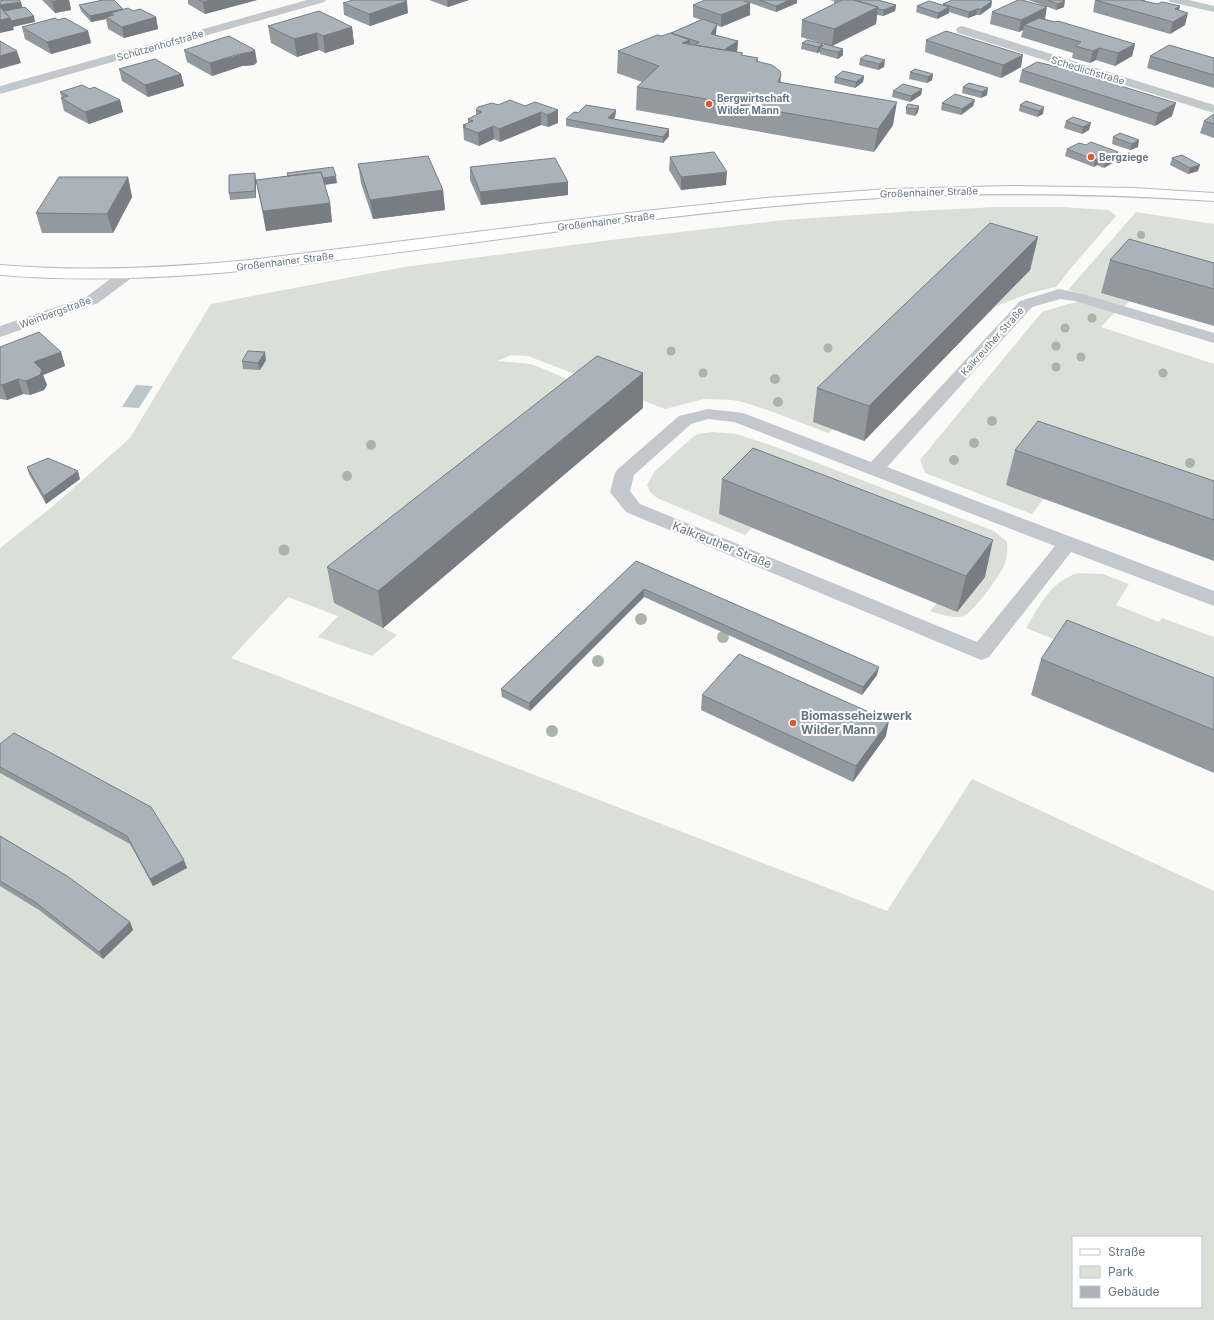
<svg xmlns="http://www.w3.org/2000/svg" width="1214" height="1320" font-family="Inter,sans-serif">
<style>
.green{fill:#dadfd7;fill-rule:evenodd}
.water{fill:#bbc7cb}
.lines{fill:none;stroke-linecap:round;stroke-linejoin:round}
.secondary-casing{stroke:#b3babf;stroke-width:2}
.minor{fill:#c3c8cc;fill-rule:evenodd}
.secondary{fill:#fff;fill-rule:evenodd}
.tree{fill:#aab4a7}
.wall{fill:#929a9f}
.shaded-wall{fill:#777d82}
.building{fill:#aab3b9;stroke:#777d82}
.poi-dot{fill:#e4572e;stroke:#fff;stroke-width:1.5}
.labels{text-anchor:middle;stroke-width:4;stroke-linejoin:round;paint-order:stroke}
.far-street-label{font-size:10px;fill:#657683;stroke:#fff}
.far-poi-label{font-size:10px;font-weight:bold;fill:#657683;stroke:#fff;text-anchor:start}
.street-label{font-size:12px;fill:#657683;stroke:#fff}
.poi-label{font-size:12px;font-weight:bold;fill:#657683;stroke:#fff;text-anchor:start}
</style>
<rect width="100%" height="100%" fill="#fafaf8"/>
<path class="green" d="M998,207H1060L1109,210L1116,216L1071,268L1056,287L1030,293L994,307L1030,270L828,433L773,412L743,402L732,400L704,399L665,409L528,356L511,355L497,361L531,364L597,391L334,603L397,635L372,656L318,637L338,616L288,597L231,658L887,911L972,779L1214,891V1320H0V548L52,507L130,438L211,304L404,267L611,240L784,220L915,211ZM1073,1237H1201V1307H1073Z
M1136,212L1214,224V300L1129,301L1124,307L1068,290Z
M1080,302L1115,312L1101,327L1214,364V521L1044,498L1032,514L925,473L920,460L1042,312L1068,304Z
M712,432L736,434L776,447L994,531L1007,542C1008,549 1007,557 1005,563C1003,573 972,613 964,616C953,619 940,614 930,611L937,603L958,612L752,528L745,535L657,498L650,492L647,485L655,471L694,436L698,434Z
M1078,573L1103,574L1129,584L1116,605L1159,622L1162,618L1214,637V704L1026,628C1041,604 1050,582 1078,573Z"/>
<path class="water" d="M136,385L153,386L139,408L122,407Z"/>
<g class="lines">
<defs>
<path id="secondary" d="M1011,186L1133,188L1214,193V201C1092,193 970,191 848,200C637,215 429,253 219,273C146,279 73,281 0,275V265C84,272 166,268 250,260L645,211L766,198L888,189Z"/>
</defs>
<use href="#secondary" class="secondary-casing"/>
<path class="minor" d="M307,0H326L324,2L0,94V86Z
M1168,0H1189L1214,6V12L1170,2Z
M962,26L1214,105V113L958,33L956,30L958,27Z
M127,269L133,271L135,274L133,277L98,303L0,337V326L86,297L121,271Z
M1059,289L1083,294L1214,333V343L1075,301L1060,299L1032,307L887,467L1214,591V606L1071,552L989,657L981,660L626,512L610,492L615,473L618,469L679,416L708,409L743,413L871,462L1020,301ZM708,419L734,422L1055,546L977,642L640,504L630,491L634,475L691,424Z"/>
<use href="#secondary" class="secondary"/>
</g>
<g class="tree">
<circle cx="1141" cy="235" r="4"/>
<circle cx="1092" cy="318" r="4.5"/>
<circle cx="1065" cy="328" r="4.5"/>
<circle cx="1056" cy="346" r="4.5"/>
<circle cx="828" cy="348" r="4.5"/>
<circle cx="671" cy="351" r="4.5"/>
<circle cx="1081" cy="357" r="4.5"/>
<circle cx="1056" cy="367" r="4.5"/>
<circle cx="703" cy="373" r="4.5"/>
<circle cx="1163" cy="373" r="4.5"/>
<circle cx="775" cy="379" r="5"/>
<circle cx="778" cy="402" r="5"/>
<circle cx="992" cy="421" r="5"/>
<circle cx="974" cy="443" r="5"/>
<circle cx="371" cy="445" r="5"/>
<circle cx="954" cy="460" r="5"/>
<circle cx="1190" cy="463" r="5"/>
<circle cx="347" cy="476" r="5"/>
<circle cx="284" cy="550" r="5.5"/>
<circle cx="641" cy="619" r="6"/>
<circle cx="723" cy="637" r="6"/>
<circle cx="598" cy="661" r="6"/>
<circle cx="552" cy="731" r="6"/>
</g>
<path class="wall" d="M42,0H69L71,10L55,13Z
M188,0H257L205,14L188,4Z
M429,0H469L448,7Z
M744,0H797V3L776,12L750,3V15L721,27L716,25V35L738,41L737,52L743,56L758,58V61L781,82L893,125L874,152L636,110L637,87L642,82L617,73L618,51L671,33L701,20L693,17V5L744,1Z
M829,0H878L896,5L895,11L883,16L877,15L876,24L832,46L843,49V55L838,59L820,54V52L817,53L801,49L802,43L823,46L827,45L801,37L802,20L836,3H834V1Z
M1028,0H1062L1064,7L1056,10Z
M1095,0H1145V1L1179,11L1185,25L1170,34L1093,12Z
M992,1L991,7L980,15H976L968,18L949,12V13L937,19L916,12L917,6L943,5V4Z
M343,3L408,13L370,26L344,15Z
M79,5L123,9L156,17L158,29L124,38L108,29L106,19L91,22L81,11Z
M992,12L1045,19L1135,44L1132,56L1115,66L1096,60L1090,63L1072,58L1073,53L1021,37L1023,30L1019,32L990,24Z
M58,20L88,31L91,43L51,54L25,39L22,27Z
M268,26L352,27L354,44L325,53L319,50L297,57L271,43Z
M926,40L1021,67L1001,78L925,52Z
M184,50L257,62L254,65L242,66L212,76L187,62Z
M866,55L884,67L878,70L859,65L860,59Z
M1150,56L1214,58V88L1147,68Z
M119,69L181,74L184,86L148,97L122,81Z
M1022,70L1089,76L1172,116L1155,126L1019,82Z
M910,72L933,74L932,80L927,83L909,79Z
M864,76L863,82L855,88L834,83L835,77Z
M969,83L987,95L981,98L962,93L963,87Z
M90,89L120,100L123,112L89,124L64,111L61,98H62L60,92Z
M922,89L921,95L910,102L892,97L893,91Z
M975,100L973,106L961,115L941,110L942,103Z
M1026,101L1043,114L1037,117L1019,111L1020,105Z
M498,105L525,106L558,110V123L548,127L541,125L500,142L494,139L479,146L464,140L463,125L468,123V119L476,115V110Z
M919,106L918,112L915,116L906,114V108Z
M616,110L615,117L613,119L669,129V136L663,143L566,126V119L578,113Z
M1214,114V138L1200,133L1204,121Z
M1073,117L1089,130L1082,134L1064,128L1066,121Z
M1120,133L1138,147L1130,150L1112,144L1113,137Z
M1086,145L1118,152L1116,159H1115L1114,162L1104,168L1097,165L1094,167L1065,156L1067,149Z
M670,157L726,185L681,190L669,170Z
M1172,158L1198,171L1188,174L1170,165Z
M358,164L443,190L445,210L373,219L361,183Z
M470,167L568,195L481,205L470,180Z
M287,173L337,183L324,185L330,203L332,222L266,231L256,180V198L230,200L229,193L256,180L287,176Z
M128,177L132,197L113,233H42L36,213Z
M1038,237L1030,270L864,441L813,422L817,388Z
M1110,260L1214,263V326L1101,293Z
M0,347L61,352L65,366L43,375L47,385L44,390L30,395L23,394L7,400L0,399Z
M266,360L260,370L243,369L242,361Z
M643,408L383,628L334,603L327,567Z
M1015,450L1214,481V561L1006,485Z
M27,467L80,479L46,504L29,474Z
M722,479L985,577L957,612L719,514Z
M636,561L877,675L862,695L644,597L530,711L502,697L501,689Z
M1041,659L1214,678V773L1031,695Z
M702,695L886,736L853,782L701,710Z
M0,744L187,868L153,886L130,844L0,773Z
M0,836L130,922L133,930L103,959L39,910L0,886Z"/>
<path class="shaded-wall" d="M61,0H69L71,10L55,13L52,2Z
M211,0H257L205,14L203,2Z
M447,0H469L448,7Z
M790,0H797V3L776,12V6Z
M407,1L408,13L370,26L369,14Z
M992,1L991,7L980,15L981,9Z
M1065,1L1064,7L1056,10L1058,4Z
M21,2L24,13L6,17L0,9V5Z
M750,3V15L721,27V15Z
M896,5L895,11L883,16L884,10Z
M1180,6L1177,18L1175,9Z
M878,7L876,24L832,46L834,29Z
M949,7V13L937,19L938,13Z
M1047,7L1045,19L1024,25L1023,30L1019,32L1021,20Z
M123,9L114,15L111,13L112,17H106V19L91,22L90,16Z
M977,9L976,15L968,18L969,12Z
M1188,13L1185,25L1170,34L1173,22Z
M34,16L35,22L13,27L14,30L0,33V20L10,18Z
M156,17L158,29L124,38L122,27Z
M717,24L716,35L711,34Z
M352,27L354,44L325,53L323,36Z
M88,31L91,43L51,54L47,42Z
M317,33L319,50L297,57L294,39Z
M690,40L689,62L682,43Z
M738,41L737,53L722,51Z
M823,44V48H820V52L817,53L818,47Z
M1135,44L1132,56L1115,66L1118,53Z
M1099,48L1096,60L1090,63L1093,51Z
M843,49V55L838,59V52Z
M255,50L257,62L254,65L242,66L212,76L210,63Z
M17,51L21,63L0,69V56Z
M1023,55L1021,67L1001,78L1003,65Z
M885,60L884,67L878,70L879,64Z
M1090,72L1087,84L1085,75Z
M181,74L184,86L148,97L145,85Z
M933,74L932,80L927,83L928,77Z
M781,75L779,98L778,82Z
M864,76L863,82L855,88L856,82Z
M988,88L987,95L981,98L982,92Z
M922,89L921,95L910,102L911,96Z
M120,100L123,112L89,124L85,112Z
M975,100L973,106L961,115L962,109Z
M897,102L893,125L874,152L878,129Z
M1176,103L1172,116L1155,126L1158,113Z
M919,106L918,112L915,116L916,109Z
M1044,107L1043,114L1037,117L1039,111Z
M558,110V123L548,127L547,115Z
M616,110L615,117L608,125V118Z
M541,112V125L500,142L499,129Z
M1091,123L1089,130L1082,134L1083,127Z
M493,126L494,139L479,146L478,133Z
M669,129V136L663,143V137Z
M1139,140L1138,147L1130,150L1132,144Z
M1118,152L1116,159H1115L1114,162L1104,168L1106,161L1113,155Z
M1099,158L1097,165L1094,167L1095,160Z
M1200,165L1198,171L1188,174L1190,168Z
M727,172L726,185L681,190V177Z
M255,173L256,180V198L255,191Z
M336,176L337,183L291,189L290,182Z
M128,177L132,197L113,233L107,214Z
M568,182V195L481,205L480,192Z
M443,190L445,210L373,219L370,200Z
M330,203L332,222L266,231L263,211Z
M1038,237L1030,270L864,441L869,406Z
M61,352L65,366L43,375L47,385L44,390L30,395L26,381L34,362Z
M265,352L266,360L260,370L258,363Z
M643,373V408L383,628L378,591Z
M18,379L23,394L7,400L2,385Z
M78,471L80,479L46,504L44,496Z
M993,540L985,577L957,612L966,576Z
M644,589V597L530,711L529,703Z
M879,667L877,675L862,695L863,687Z
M889,721L886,736L853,782L856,766Z
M184,860L187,868L153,886L150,879Z
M130,922L133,930L103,959L99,952Z"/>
<path class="building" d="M4,0H19L21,2L0,5V1Z
M50,0H61L52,2Z
M103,0H114L123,9L90,16L79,5Z
M199,0H211L203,2Z
M353,0H404L407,1L369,14L343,3Z
M705,0H741L750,3L721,15L693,5Z
M759,0H790L776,6Z
M842,0H854L878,7L834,29L802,20Z
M854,0H878L896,5L884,10L878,9V7Z
M952,0H988L992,1L981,9H977L969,12L943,4Z
M1018,0H1022L1047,7L1021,20L992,12Z
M1047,0H1062L1065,1L1058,4Z
M1095,0H1140L1157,4L1162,2L1180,6L1175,9L1188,13L1173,22Z
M929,1L949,7L938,13L917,6Z
M0,7L10,18L0,20Z
M25,7L34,16L11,21L10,18L4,11Z
M128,8L133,11L140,9L156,17L122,27L106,17L114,15L111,13Z
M319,11L352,27L323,36L317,33L294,39L268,26Z
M55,18L58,20L65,18L88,31L47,42L22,27Z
M1039,18L1055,22L1058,21L1135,44L1118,53L1099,48L1093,51L1075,46L1081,42L1024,25Z
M703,19L717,24L711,34L738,41L724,50L695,45L699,42L671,33Z
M946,31L1023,55L1003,65L926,40Z
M670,33L690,40L682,43L743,53L741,55L758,58L756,61L772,65L780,71L781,75L778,82L897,102L878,129L637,87L659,66L618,51L657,35L662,36Z
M229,36L255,50L251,52L239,54L210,63L184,50Z
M807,40L823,44L818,47L802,43Z
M0,41L17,51L0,56Z
M825,44L843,49L838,52L820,48Z
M1169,45L1214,58V75L1150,56Z
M866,55L885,60L879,64L860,59Z
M155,59L181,74L145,85L119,69Z
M1037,62L1058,67L1063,64L1090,72L1085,75L1176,103L1158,113L1022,70Z
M915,69L933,74L928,77L910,72Z
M843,71L864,76L856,82L835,77Z
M969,83L988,88L982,92L963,87Z
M903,84L922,89L911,96L893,91Z
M82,85L90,89L94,87L120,100L85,112L61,98L68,96L60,92Z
M955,94L975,100L962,109L942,103Z
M510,100L525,106L535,102L558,110L547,115L541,112L499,129L493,126L478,133L463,127L466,126L463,125L473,121L468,119L482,112L476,110L478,107L492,103L498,105Z
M1026,101L1044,107L1039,111L1020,105Z
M908,104L919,106L916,109L906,108Z
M586,105L616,110L608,118L669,129L663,137L566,119L574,112L578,113Z
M1214,114V124L1204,121Z
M1073,117L1091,123L1083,127L1066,121Z
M1120,133L1139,140L1132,144L1113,137Z
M1091,142L1118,152L1113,155L1116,156L1106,161L1099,158L1095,160L1067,149L1079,143L1086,145Z
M714,152L727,172L681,177L670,157Z
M1182,155L1200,165L1190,168L1172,158Z
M428,156L443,190L370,200L358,164Z
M555,158L568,182L480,192L470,167Z
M333,167L336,176L323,178L321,172L288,176L287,173Z
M321,172L330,203L263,211L256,180Z
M255,173V191L229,193V175Z
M59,177H128L107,214L36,213Z
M990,223L1038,237L869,406L817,388Z
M1129,239L1214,263V289L1110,260Z
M39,332L61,352L34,362L42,370L40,375L26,381L18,379L2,385H0V347Z
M248,351L265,352L258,363L242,361Z
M597,356L643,373L378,591L327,567Z
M1038,421L1214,481V520L1015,450Z
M753,448L993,540L966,576L722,479Z
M48,458L78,471L44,496L27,467Z
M636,561L879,667L863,687L644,589L529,703L501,689Z
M1067,620L1214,678V730L1041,659Z
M739,654L889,721L856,766L702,695Z
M14,733L151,807L184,860L150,879L127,836L0,767V744Z
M0,836L67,876L130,922L99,952L35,902L0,881Z"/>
<g class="poi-dot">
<circle cx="709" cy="104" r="4"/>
<circle cx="1091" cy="157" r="4"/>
<circle cx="793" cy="723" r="4"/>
</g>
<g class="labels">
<g class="far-street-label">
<text transform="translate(160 45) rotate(-16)" y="4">Schützenhofstraße</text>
<text transform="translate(1088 70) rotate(17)" y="4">Schedlichstraße</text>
<text transform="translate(929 192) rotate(-2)" y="4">Großenhainer Straße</text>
<text transform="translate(606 221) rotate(-7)" y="4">Großenhainer Straße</text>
<text transform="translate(285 261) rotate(-7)" y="4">Großenhainer Straße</text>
<text transform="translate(55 312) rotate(-20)" y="4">Weinbergstraße</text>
<text transform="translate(992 341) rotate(-48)" y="4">Kalkreuther Straße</text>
</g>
<g class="far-poi-label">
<text x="717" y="102">Bergwirtschaft<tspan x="717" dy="12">Wilder Mann</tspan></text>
<text x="1099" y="161">Bergziege</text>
</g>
<g class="street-label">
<text transform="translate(722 545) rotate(22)" y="4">Kalkreuther Straße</text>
</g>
<g class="poi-label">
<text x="801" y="720">Biomasseheizwerk<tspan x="801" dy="14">Wilder Mann</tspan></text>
</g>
</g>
<rect x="1072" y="1236" width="130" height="72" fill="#ffffff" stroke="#c1c8cd"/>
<rect x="1080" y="1249" width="20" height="6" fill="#ffffff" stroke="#c1c8cd"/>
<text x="1108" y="1256" font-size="12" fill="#657683">Straße</text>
<rect x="1080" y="1266" width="20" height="12" fill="#dadfd7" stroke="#c1c8cd"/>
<text x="1108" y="1276" font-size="12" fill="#657683">Park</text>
<rect x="1080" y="1286" width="20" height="12" fill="#aab3b9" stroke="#c1c8cd"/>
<text x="1108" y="1296" font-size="12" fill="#657683">Gebäude</text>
</svg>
